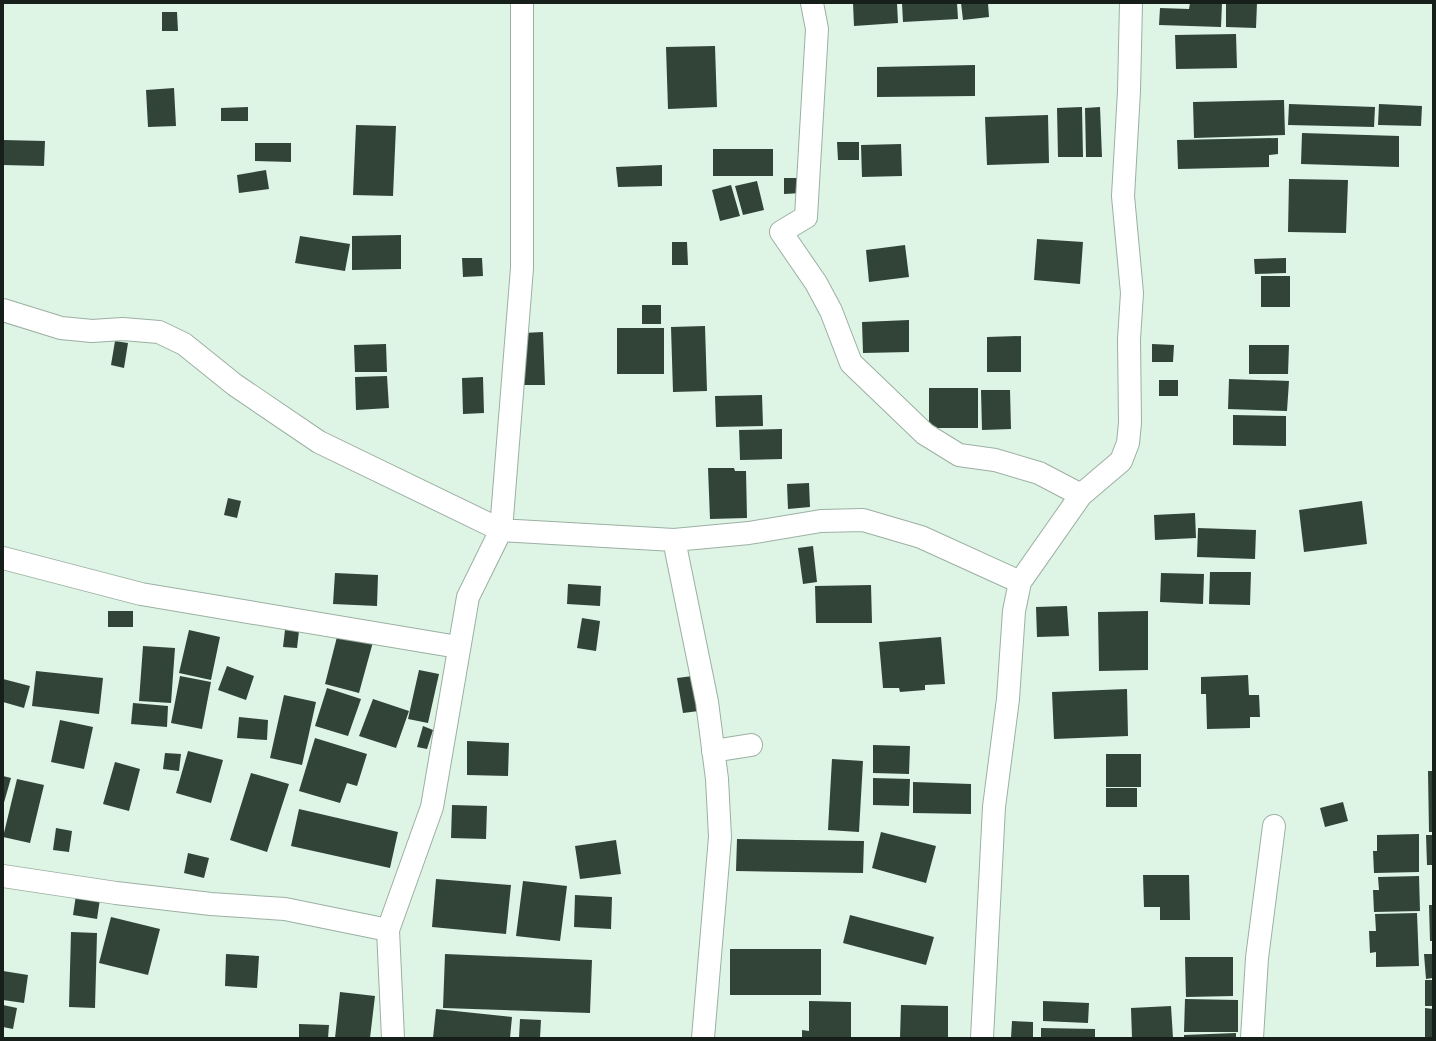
<svg xmlns="http://www.w3.org/2000/svg" width="1436" height="1041" font-family="'Varela Round',sans-serif">
<style>
.building{fill:#324438}
.lines{fill:none;stroke-linecap:round;stroke-linejoin:round}
.minor-casing{stroke:#9bb0a2;stroke-width:24}
.minor{stroke:#fff;stroke-width:22}
</style>
<rect width="100%" height="100%" fill="#def4e5"/>
<path class="building" d="M853,3H897L898,23L854,26Z
M902,3H957L958,19L903,22Z
M961,3H988L989,17L963,20Z
M1190,3H1222L1221,27L1159,25L1160,8L1189,9Z
M1226,3H1257L1256,28L1226,27Z
M162,12H177L178,31H162Z
M1236,34L1237,68L1176,69L1175,35Z
M715,46L717,107L668,109L666,47Z
M975,65V96L877,97V67Z
M174,88L176,126L148,127L146,90Z
M1284,100L1285,135L1194,138L1193,102Z
M1289,104L1375,107L1374,127L1288,125Z
M1379,104L1422,106L1421,126L1378,125Z
M248,107V121H221V108Z
M1082,107L1083,157H1058L1057,108Z
M1100,107L1102,157H1086L1085,108Z
M1048,115L1049,163L987,165L985,117Z
M356,125L396,126L393,196L353,195Z
M1302,133L1399,136V167L1301,164Z
M1278,138V154L1269,155V167L1178,169L1177,140Z
M3,140L45,141L44,166L3,165Z
M837,142H859V160H838Z
M255,143H291V162L255,161Z
M901,144L902,176L862,177L861,145Z
M713,149H773V176H713Z
M662,165V186L618,187L616,167Z
M266,170L269,189L239,193L237,175Z
M784,178H801L802,193L784,194Z
M1289,179L1348,180L1346,233L1288,232Z
M757,181L764,210L743,215L735,186Z
M731,185L740,216L720,221L712,190Z
M401,235V269L352,270V236Z
M300,236L350,244L345,271L295,263Z
M1037,239L1083,242L1080,284L1034,280Z
M672,242H687L688,265H672Z
M905,245L909,277L869,282L866,250Z
M462,258H482L483,276L463,277Z
M1286,258V273L1255,274L1254,259Z
M1261,276H1290V307H1261Z
M642,305H661V324H642Z
M909,320V352L863,353L862,322Z
M705,326L707,391L673,392L671,327Z
M617,328H664V374H617Z
M543,332L545,385H524L523,333Z
M1021,336V372H987V337Z
M115,341L128,343L124,368L111,365Z
M386,344L387,372H355L354,345Z
M1152,344L1174,345L1173,362H1152Z
M1249,345H1289L1288,374H1249Z
M387,376L389,408L356,410L355,377Z
M483,377L484,413L463,414L462,378Z
M1229,379L1289,381L1287,411L1228,409Z
M1159,380H1178V396H1159Z
M929,388H978V428H929Z
M981,390H1010L1011,429L982,430Z
M762,395L763,426L716,427L715,396Z
M1233,415L1286,416V446L1233,445Z
M782,429V459L740,460L739,430Z
M708,468H734L735,471H746L747,518L710,519Z
M809,483L810,507L788,509L787,484Z
M228,498L241,501L237,518L224,515Z
M1362,501L1367,544L1304,552L1299,510Z
M1195,513L1196,538L1155,540L1154,515Z
M1198,528L1256,530L1255,559L1197,557Z
M813,546L817,582L803,584L798,548Z
M1210,572H1251L1250,605L1209,604Z
M335,573L378,575L377,606L333,604Z
M1161,573L1204,574L1203,604L1160,602Z
M568,584L601,586L600,606L567,604Z
M871,585L872,623H816L815,586Z
M1067,606L1069,636L1037,637L1036,607Z
M108,611H133V627H108Z
M1148,611V670L1099,671L1098,612Z
M582,618L600,621L596,651L577,648Z
M189,630L220,637L211,680L179,673Z
M285,630L299,631L297,648L283,647Z
M338,633L373,642L359,693L325,684Z
M941,637L945,684L925,685V690L900,692L899,688H883L879,642Z
M143,646L175,648L171,703L139,701Z
M227,666L254,676L246,700L218,690Z
M419,670L439,674L428,723L408,719Z
M36,671L103,678L99,714L32,706Z
M1248,675L1249,695H1259L1260,717H1250V728L1207,729L1206,694H1201V677Z
M180,676L211,682L202,729L171,723Z
M693,676L699,711L683,713L677,678Z
M3,679L30,686L24,708L3,702Z
M327,688L361,699L348,736L315,726Z
M1127,689L1128,736L1054,739L1052,692Z
M284,695L316,702L302,765L270,758Z
M373,699L409,711L396,748L359,736Z
M133,703L168,706L167,727L131,724Z
M239,717L268,720L267,740L237,738Z
M60,720L93,727L84,769L51,762Z
M423,726L433,730L427,749L417,747Z
M315,738L367,754L357,786L347,783L340,803L299,791Z
M467,741L509,743L508,776L467,775Z
M873,745L910,746L909,774L873,773Z
M188,751L223,760L211,803L176,793Z
M165,753L181,754L179,771L163,769Z
M1106,754H1141V787H1106Z
M832,759L863,761L859,832L828,830Z
M115,762L140,769L129,811L103,804Z
M1428,771H1433V832H1429Z
M251,773L289,784L267,852L230,840Z
M3,776L11,778L3,806Z
M873,778L910,779L909,806L873,805Z
M17,779L44,785L30,843L3,837Z
M913,782L971,784V814L913,813Z
M1106,788H1137V807H1106Z
M1343,802L1348,821L1325,827L1320,808Z
M452,805L487,806L486,839L451,838Z
M299,809L398,832L390,868L291,846Z
M56,828L72,831L69,852L53,850Z
M881,832L936,846L926,883L872,868Z
M1419,834V872L1374,873L1373,851H1377V835Z
M1426,835H1433V865H1427Z
M737,839L864,841L863,873L736,871Z
M616,840L621,874L580,879L575,846Z
M188,853L209,858L204,878L184,873Z
M1143,875H1189L1190,920H1160V907H1144Z
M1419,876L1420,911L1374,912L1373,890H1379L1378,877Z
M436,879L511,885L506,934L432,927Z
M523,881L567,886L560,941L516,936Z
M76,895L100,899L97,919L73,915Z
M575,895L612,897L611,929L574,927Z
M1429,905H1433V941H1430Z
M1417,913L1419,966L1376,967V952L1370,953L1369,931H1376L1375,914Z
M850,915L934,937L926,965L843,943Z
M111,917L160,929L148,975L99,963Z
M71,932L97,933L95,1008L69,1007Z
M730,949H821V995H730Z
M226,954L259,956L257,988L225,986Z
M445,954L592,960L590,1013L443,1008Z
M1424,954H1433V978L1426,979Z
M1185,957H1233V996L1186,997Z
M3,971L28,975L24,1003L3,1000Z
M1425,980H1433V1006H1425Z
M340,992L375,996L370,1038H335Z
M1185,999L1238,1000V1032H1184Z
M809,1001L851,1002V1038H802V1030L809,1031Z
M1043,1001L1089,1003L1088,1023L1043,1021Z
M3,1005L17,1008L13,1029L3,1027Z
M901,1005L948,1006V1038H900Z
M1171,1006L1173,1038H1132L1131,1008Z
M1425,1008L1433,1009V1038H1425Z
M436,1009L512,1017L510,1038H433Z
M520,1019L541,1020L540,1038H519Z
M1012,1021L1033,1022V1038H1011Z
M299,1024L329,1025L328,1038H299Z
M1041,1028L1095,1029V1038H1041Z
M1236,1033V1038H1184V1035Z"/>
<g class="lines">
<defs>
<path id="minor" d="M812,3L817,29L806,217L781,232L816,283L831,311L851,363L925,434L959,455L995,460L1039,473L1081,495
M3,310L61,328L92,331L123,329L159,332L184,344L235,385L319,442L501,530L674,540L749,533L821,521L863,520L921,537L1020,582
M674,540L707,702L717,779L720,837L703,1038
M3,558L141,594L458,647
M713,751L751,745
M3,876L116,893L211,904L285,909L388,930
M393,1038L388,930L432,807L468,597L501,530L522,268V3
M982,1038L994,807L1008,699L1014,611L1020,582L1081,495L1121,461L1128,443L1130,423L1129,339L1132,293L1123,196L1129,91L1131,3
M1252,1038L1257,958L1274,826"/>
</defs>
<use href="#minor" class="minor-casing"/>
<use href="#minor" class="minor"/>
</g>
<rect width="1436" height="1041" fill="none" stroke="#171f1a" stroke-width="8"/>
</svg>
